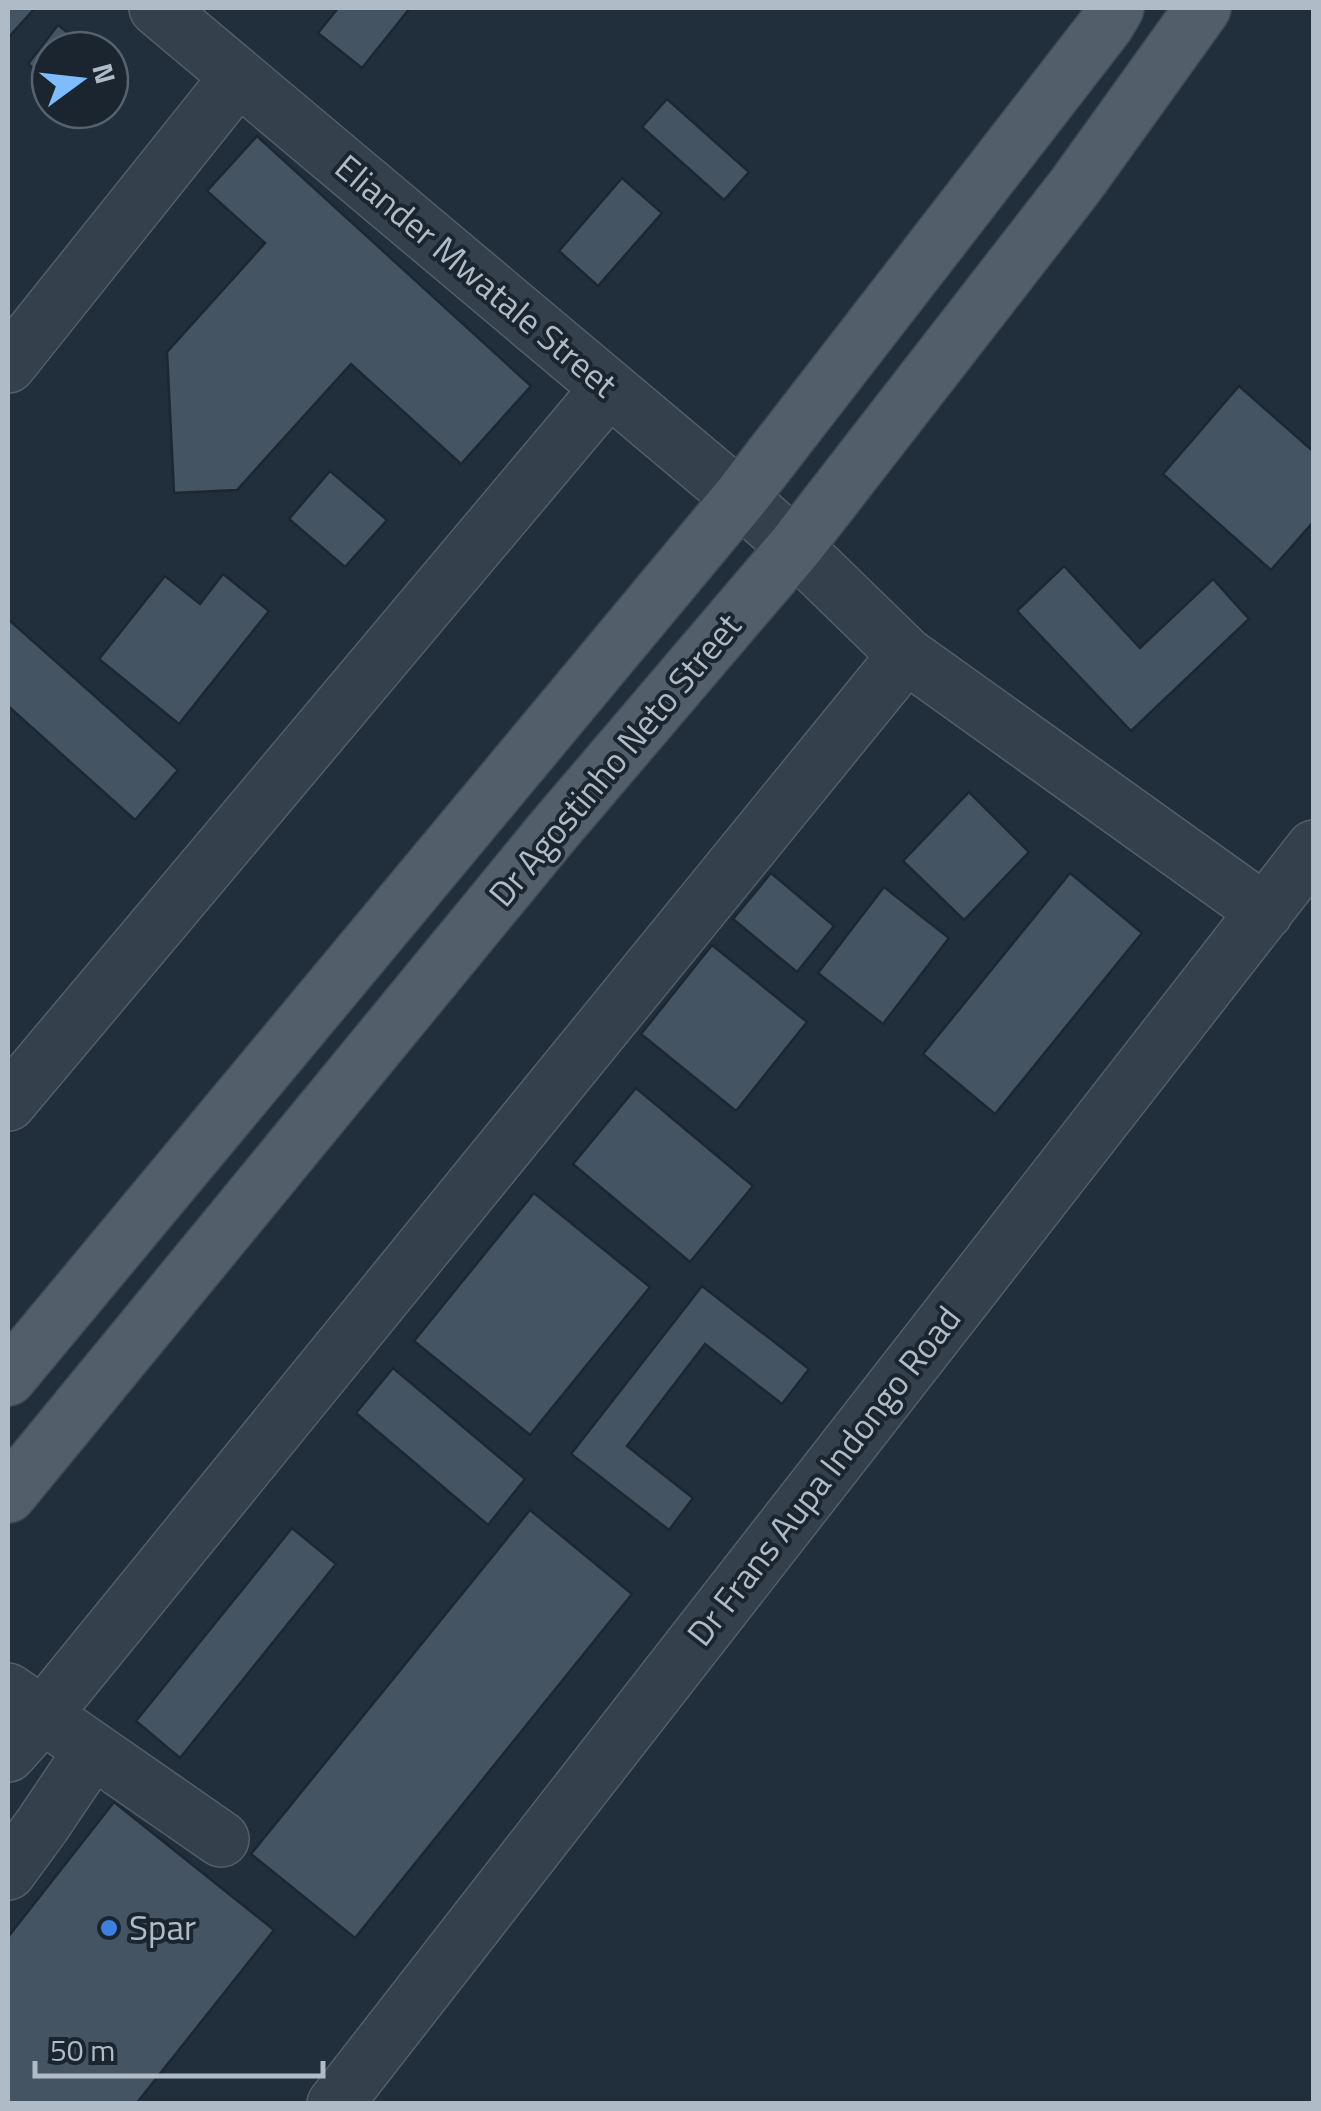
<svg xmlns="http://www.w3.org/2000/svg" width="1321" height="2111" font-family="'Titillium Web',sans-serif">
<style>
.building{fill:#445462;stroke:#1c2732;stroke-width:2.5}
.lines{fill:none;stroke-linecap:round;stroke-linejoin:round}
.minor-casing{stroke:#525e69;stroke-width:58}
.major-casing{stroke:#3e4954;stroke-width:58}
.minor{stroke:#34404b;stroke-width:55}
.major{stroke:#525f6b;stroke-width:55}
.shop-dot{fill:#3f7fe0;stroke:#1a2530;stroke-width:4}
.labels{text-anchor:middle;stroke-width:8;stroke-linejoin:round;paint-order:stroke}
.street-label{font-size:35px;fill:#afbbc7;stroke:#1a2530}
.poi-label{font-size:35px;fill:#afbbc7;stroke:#1a2530;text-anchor:start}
</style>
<rect width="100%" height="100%" fill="#212e3b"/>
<path class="building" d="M8,8H35L8,38Z
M338,8H410L362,68L318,33Z
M58,25L90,50H50V81L28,64Z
M110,65L130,81L110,107Z
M667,99L749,172L724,200L642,127Z
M257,136L531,386L461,464L351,364L237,490L174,493L167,352L265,243L207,191Z
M622,178L662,213L598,286L559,251Z
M1239,386L1314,452V521L1271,570L1163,474Z
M330,471L387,520L345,567L289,519Z
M1064,566L1140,648L1213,579L1249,619L1131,731L1017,611Z
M223,574L269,611L179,724L99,659L165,576L200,604Z
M8,619L178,770L135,820L8,706Z
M969,792L1029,852L964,920L903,861Z
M771,873L834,926L797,972L733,919Z
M1070,873L1142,933L995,1114L923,1054Z
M884,887L949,938L883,1024L818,973Z
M712,945L807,1022L736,1111L641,1034Z
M636,1088L753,1186L690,1262L573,1164Z
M534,1193L650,1287L530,1435L414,1341Z
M702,1286L809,1369L782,1404L705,1344L627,1446L693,1498L669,1530L571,1454Z
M393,1368L525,1479L488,1525L356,1413Z
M530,1510L632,1594L355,1938L251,1854Z
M292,1528L336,1564L180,1758L136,1721Z
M114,1802L274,1930L136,2104H8V1937Z"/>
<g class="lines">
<defs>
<path id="minor" d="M157,8L740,498L795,547L906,655L1265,912
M8,365L238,77
M8,1103L609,388
M8,1691L221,1839
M8,1754L42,1716L906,655
M8,1872L43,1824L92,1751
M335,2104L1314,848"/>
<path id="major" d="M8,1378L740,498L1106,25L1116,8
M8,1495L553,831L795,547L1076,185L1203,8"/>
</defs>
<use href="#minor" class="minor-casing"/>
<use href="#major" class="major-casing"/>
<use href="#minor" class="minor"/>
<use href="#major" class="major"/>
</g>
<circle class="shop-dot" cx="109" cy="1928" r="10"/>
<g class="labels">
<g class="street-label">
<text transform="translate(476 276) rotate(40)" y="12">Eliander Mwatale Street</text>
<text transform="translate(615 760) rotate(-50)" y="12">Dr Agostinho Neto Street</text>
<text transform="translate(824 1476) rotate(-52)" y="12">Dr Frans Aupa Indongo Road</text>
</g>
<g class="poi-label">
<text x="129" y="1940">Spar</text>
</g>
</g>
<rect width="1321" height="2111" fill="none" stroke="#afbbc7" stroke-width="20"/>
<g transform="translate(80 80) rotate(75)"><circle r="48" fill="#1a2530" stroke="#56616c" stroke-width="2.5"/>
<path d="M0-8L18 38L0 25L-18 38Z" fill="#7fbcfd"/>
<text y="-15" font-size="28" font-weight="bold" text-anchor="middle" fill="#afbbc7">N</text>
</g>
<path d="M35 2061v15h288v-15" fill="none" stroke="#afbbc7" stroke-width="5"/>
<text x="50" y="2061" font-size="30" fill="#afbbc7" stroke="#1a2530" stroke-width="8" paint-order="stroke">50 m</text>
</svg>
